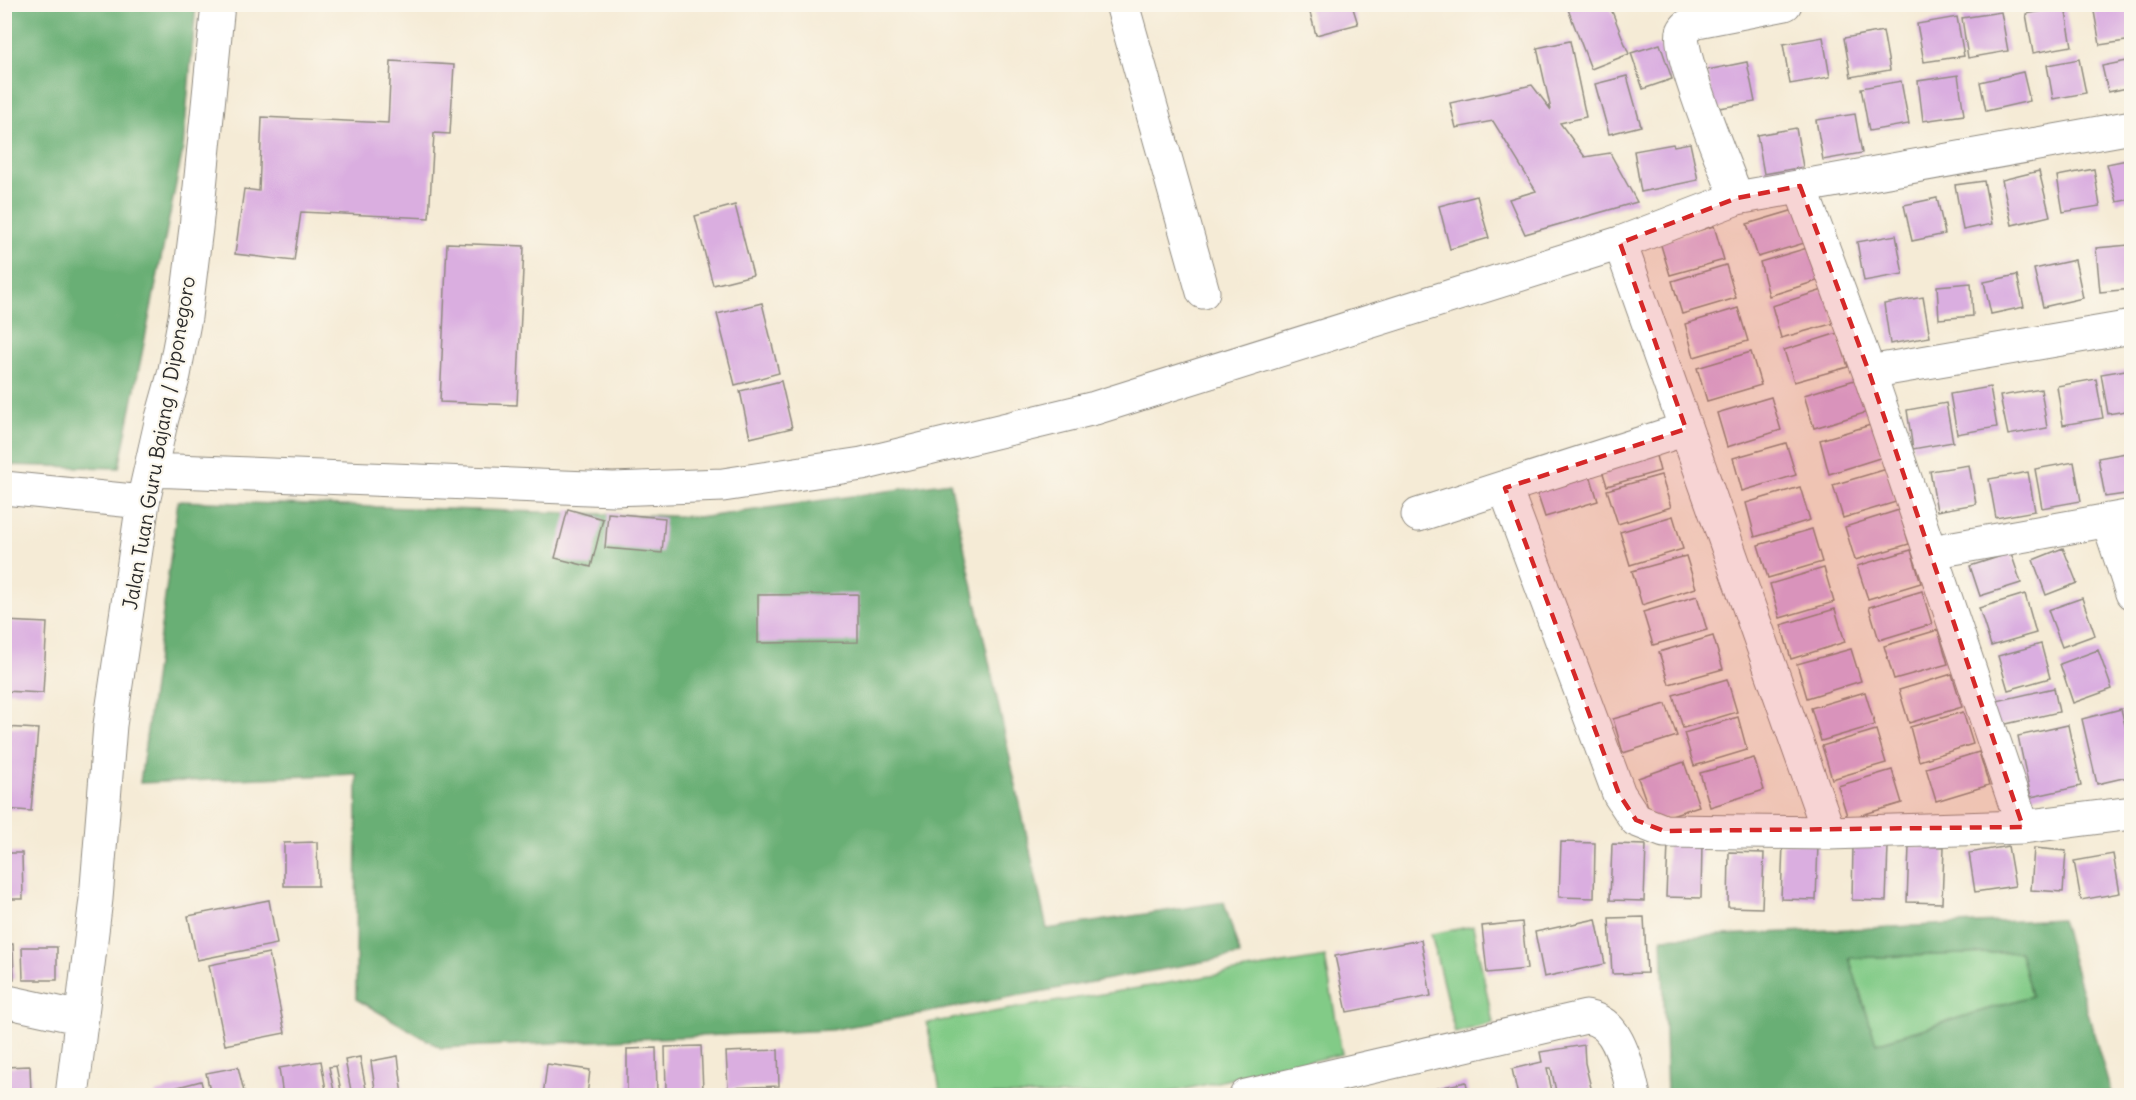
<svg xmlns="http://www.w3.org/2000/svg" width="2136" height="1100" font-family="Delius,sans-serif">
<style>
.green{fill:#82cb87;stroke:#567b59;stroke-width:1.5}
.forest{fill:#69af74;stroke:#4a6d50;stroke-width:1.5;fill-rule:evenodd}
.building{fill:#daaee0}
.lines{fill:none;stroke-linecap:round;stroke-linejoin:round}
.minor-casing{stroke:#908b80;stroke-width:35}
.minor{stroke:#fff;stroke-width:33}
.marked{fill:#d62828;fill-opacity:0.2;stroke:#d62828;stroke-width:4.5;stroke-dasharray:12 8;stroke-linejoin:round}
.labels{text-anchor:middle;stroke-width:4.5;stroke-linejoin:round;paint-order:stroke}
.street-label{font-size:20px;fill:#2b2b2b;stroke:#fbf7ec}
</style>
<rect width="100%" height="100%" fill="#fbf7ec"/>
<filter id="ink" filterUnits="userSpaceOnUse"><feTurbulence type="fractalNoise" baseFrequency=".0167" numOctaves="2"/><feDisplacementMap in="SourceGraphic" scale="12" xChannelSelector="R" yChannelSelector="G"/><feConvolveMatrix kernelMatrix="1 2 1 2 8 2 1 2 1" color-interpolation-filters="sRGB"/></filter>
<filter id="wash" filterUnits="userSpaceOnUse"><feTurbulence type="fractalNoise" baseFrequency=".008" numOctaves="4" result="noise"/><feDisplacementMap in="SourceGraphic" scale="24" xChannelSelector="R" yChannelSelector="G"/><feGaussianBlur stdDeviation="1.35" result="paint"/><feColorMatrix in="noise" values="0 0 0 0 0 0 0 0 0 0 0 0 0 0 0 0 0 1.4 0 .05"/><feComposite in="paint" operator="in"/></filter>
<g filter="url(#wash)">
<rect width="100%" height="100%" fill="#f5ebd6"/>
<path class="green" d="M1473,926L1493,1023L1455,1033L1431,934Z
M2020,952L2031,996L1876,1043L1849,958Z
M1325,957L1342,1054L1159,1095H941L927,1023Z"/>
<path class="forest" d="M5,4L196,5L183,149L119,468L5,465Z
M950,482L1047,929L1224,902L1240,955L831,1030L441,1048L356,999L357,774L140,783L178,501L705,517Z
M2061,919L2111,1093L2118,1095H1667L1662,938ZM2020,952L2031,996L1876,1043L1849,958Z"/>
<g id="blocks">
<path class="building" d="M1566,4H1609L1629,54L1591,69Z
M2100,4H2132V40L2100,45L2093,6Z
M1308,5H1352L1358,24L1316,35Z
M2065,7L2072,46L2033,53L2026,14Z
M2001,12L2008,51L1968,58L1962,18Z
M1957,17L1964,56L1924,62L1917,24Z
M1883,31L1890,70L1851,77L1844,38Z
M1823,37L1830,77L1790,84L1783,44Z
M1570,41L1586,117L1560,123L1585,157L1610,153L1637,202L1525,234L1509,199L1536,191L1493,121L1456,128L1450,103L1532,85L1551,110L1537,48Z
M1660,44L1672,79L1643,89L1631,53Z
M2079,59L2086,93L2053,99L2047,65Z
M2132,60V87L2108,92L2102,66Z
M391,61L454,65L450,134L434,133L429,218L301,212L294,261L235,254L244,189L259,191L262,117L388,123Z
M1747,62L1755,102L1714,109L1707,70Z
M2023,72L2030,101L1986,111L1980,82Z
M1958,75L1964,115L1923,121L1918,81Z
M1627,76L1641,126L1609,134L1595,84Z
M1901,81L1909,124L1869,131L1861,88Z
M1855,114L1862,153L1823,160L1816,120Z
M1796,128L1803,167L1764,174L1757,135Z
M1690,143L1698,180L1641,192L1634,151L1673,144L1674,146Z
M2132,159V199L2117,202L2107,164Z
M2094,169L2100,206L2063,212L2057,176Z
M2039,171L2050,216L2012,225L2002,180Z
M1984,181L1992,224L1963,230L1955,185Z
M1477,196L1489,238L1450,249L1439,206Z
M1937,198L1945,234L1912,241L1904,205Z
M735,205L753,275L713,285L695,216Z
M1801,208L1811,241L1758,257L1747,224Z
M1714,226L1724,260L1670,275L1660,242Z
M1896,235L1903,274L1864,281L1857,242Z
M447,243L524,246L517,405L440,402Z
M2129,245L2132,289L2100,292L2096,248Z
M1814,246L1823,279L1769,296L1760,262Z
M2075,260L2083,298L2043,307L2034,269Z
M1726,265L1736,298L1682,314L1672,281Z
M2017,275L2024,307L1991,314L1984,282Z
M1971,283L1973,316L1939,319L1937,286Z
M1826,289L1835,323L1781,338L1772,306Z
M1923,297L1930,337L1890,344L1884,304Z
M762,303L779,373L735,385L717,314Z
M1738,308L1748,341L1694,357L1685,324Z
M1838,333L1848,367L1794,382L1784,350Z
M1751,352L1761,385L1707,401L1697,368Z
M2132,369V410L2108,414L2101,374Z
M1858,379L1868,412L1814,428L1804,395Z
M2096,379L2103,418L2063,425L2057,386Z
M781,381L792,428L750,438L740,391Z
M1990,387L1997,427L1957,434L1950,394Z
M2041,389L2047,428L2008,435L2000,396Z
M1771,397L1781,430L1727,447L1717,413Z
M1946,403L1953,442L1913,449L1907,410Z
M1874,424L1883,457L1829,474L1820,440Z
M1651,437L1660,471L1607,486L1597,454Z
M1786,443L1796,475L1742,491L1733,458Z
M2132,452V493L2105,497L2098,458Z
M2074,462L2081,501L2042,508L2035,469Z
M1969,465L1976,504L1937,511L1930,471Z
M1588,468L1598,501L1545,517L1534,484Z
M1887,469L1896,502L1843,518L1833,485Z
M2028,472L2035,511L1996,518L1989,479Z
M1661,475L1671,507L1618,524L1607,490Z
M1800,487L1810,520L1755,537L1746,503Z
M568,509L603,519L591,567L555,558Z
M1899,510L1909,544L1855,560L1845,527Z
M608,513L665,518L662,553L605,548Z
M1673,516L1683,549L1630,565L1620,532Z
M1812,529L1822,562L1768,578L1758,545Z
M2063,548L2077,583L2046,595L2033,560Z
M1911,550L1921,583L1868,599L1857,566Z
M2011,553L2021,583L1980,596L1970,566Z
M1686,556L1696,588L1642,605L1632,571Z
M1824,568L1834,602L1780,618L1770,584Z
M1922,591L1932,624L1879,640L1869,607Z
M858,594V642L758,643V595Z
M2025,594L2036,633L1991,646L1979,608Z
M1697,596L1707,630L1653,645L1643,612Z
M2082,598L2095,635L2062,647L2048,610Z
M1835,609L1845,642L1791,659L1781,625Z
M4,621L47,623L43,693L4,691Z
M1938,630L1948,664L1894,679L1884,646Z
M1713,636L1723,669L1669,684L1659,652Z
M2041,644L2050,678L2008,690L1998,656Z
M1851,649L1861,681L1807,698L1797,664Z
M2098,650L2112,689L2073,703L2060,664Z
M1952,674L1962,707L1909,723L1899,690Z
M1727,679L1737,712L1683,728L1673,695Z
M2054,688L2059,712L1993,727L1988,703Z
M1865,692L1875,725L1821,741L1811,708Z
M1666,704L1677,736L1623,753L1613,719Z
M2121,709L2132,753V776L2097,784L2082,719Z
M1963,712L1973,744L1919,761L1910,727Z
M1738,717L1747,750L1694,766L1684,733Z
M2068,725L2081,786L2031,797L2018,736Z
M4,727L38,729L31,811L4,809Z
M1876,730L1886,763L1832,779L1822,746Z
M1979,752L1989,785L1936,801L1926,768Z
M1754,758L1764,790L1710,807L1700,773Z
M1684,762L1699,806L1653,821L1638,778Z
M1892,770L1902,803L1848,819L1838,786Z
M317,842L318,886H284V843Z
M1561,842L1595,843L1594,898L1559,897Z
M1668,842L1702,843L1701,898L1666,897Z
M1783,843L1818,844L1816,900L1781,899Z
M1612,844L1646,845L1644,901L1610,900Z
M1853,845L1888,846L1886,901L1852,900Z
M1909,846L1944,847L1942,903L1907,902Z
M2008,846L2015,886L1975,892L1969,853Z
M2034,848L2066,851L2063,892L2031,890Z
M1729,852L1764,853L1762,908L1728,907Z
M4,853H22L23,899H4Z
M2113,854L2120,893L2081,900L2074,861Z
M269,900L277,944L197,960L188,916Z
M1644,917L1647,973L1612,974L1609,918Z
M1596,919L1605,964L1544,977L1535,932Z
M1522,922L1527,969L1487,973L1482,926Z
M1421,940L1431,996L1347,1012L1335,956Z
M4,944H13L14,979H4Z
M22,947H57V980H23Z
M269,953L285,1033L225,1045L209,965Z
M4,1012H8L9,1060H4Z
M1584,1045L1585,1063L1593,1096H1557L1551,1068H1547L1553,1096H1518L1512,1069L1542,1062L1540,1052Z
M701,1046L703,1090L666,1091L665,1047Z
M656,1048L657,1096H627V1049Z
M778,1050L779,1086L728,1088L726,1052Z
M398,1056L403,1096H376L371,1061Z
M360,1057L367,1094L352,1096L345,1060Z
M321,1061L327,1096H283L279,1068Z
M547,1064L590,1070L587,1096H543Z
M30,1066L31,1094L4,1096V1067Z
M336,1066L342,1096H335L329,1067Z
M238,1067L245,1096H211L206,1073Z
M201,1081L205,1096H156L155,1093Z
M1466,1082L1469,1096H1426L1425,1091Z"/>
</g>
</g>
<g filter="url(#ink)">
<use href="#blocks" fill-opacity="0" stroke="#908b80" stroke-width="1.5"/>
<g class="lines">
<defs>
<path id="minor" d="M1122,4L1203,292
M1800,186L1869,372L2023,827
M1737,198C1727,173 1676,50 1683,32C1686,25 1691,24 1697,21L1785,4
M1620,243L1829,833
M1869,372L2132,327
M151,470L613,489L723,485L862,464L1095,408L1620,243L1737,198L2132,127
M4,488L143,502
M1505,488L1619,794L1636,820L1664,831L1829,833L2023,827L2132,813
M1418,515L1686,429
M2108,520L2132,593
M1931,552L2132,516
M4,1001L82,1018
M72,1096L96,899L110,725L143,502L162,418L174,375L185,317L196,228L218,4
M1246,1096L1586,1017C1590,1018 1596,1019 1600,1022C1621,1033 1629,1074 1634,1096"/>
</defs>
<use href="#minor" class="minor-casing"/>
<use href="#minor" class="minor"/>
</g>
</g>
<path class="marked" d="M1800,186L1869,372L2023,827L1664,831L1636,820L1619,794L1505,488L1686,429L1620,243L1737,198Z"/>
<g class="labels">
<g class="street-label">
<text transform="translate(159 443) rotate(-80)" y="7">Jalan Tuan Guru Bajang / Diponegoro</text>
</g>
</g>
<rect width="2136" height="1100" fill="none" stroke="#fbf7ec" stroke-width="24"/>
</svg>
